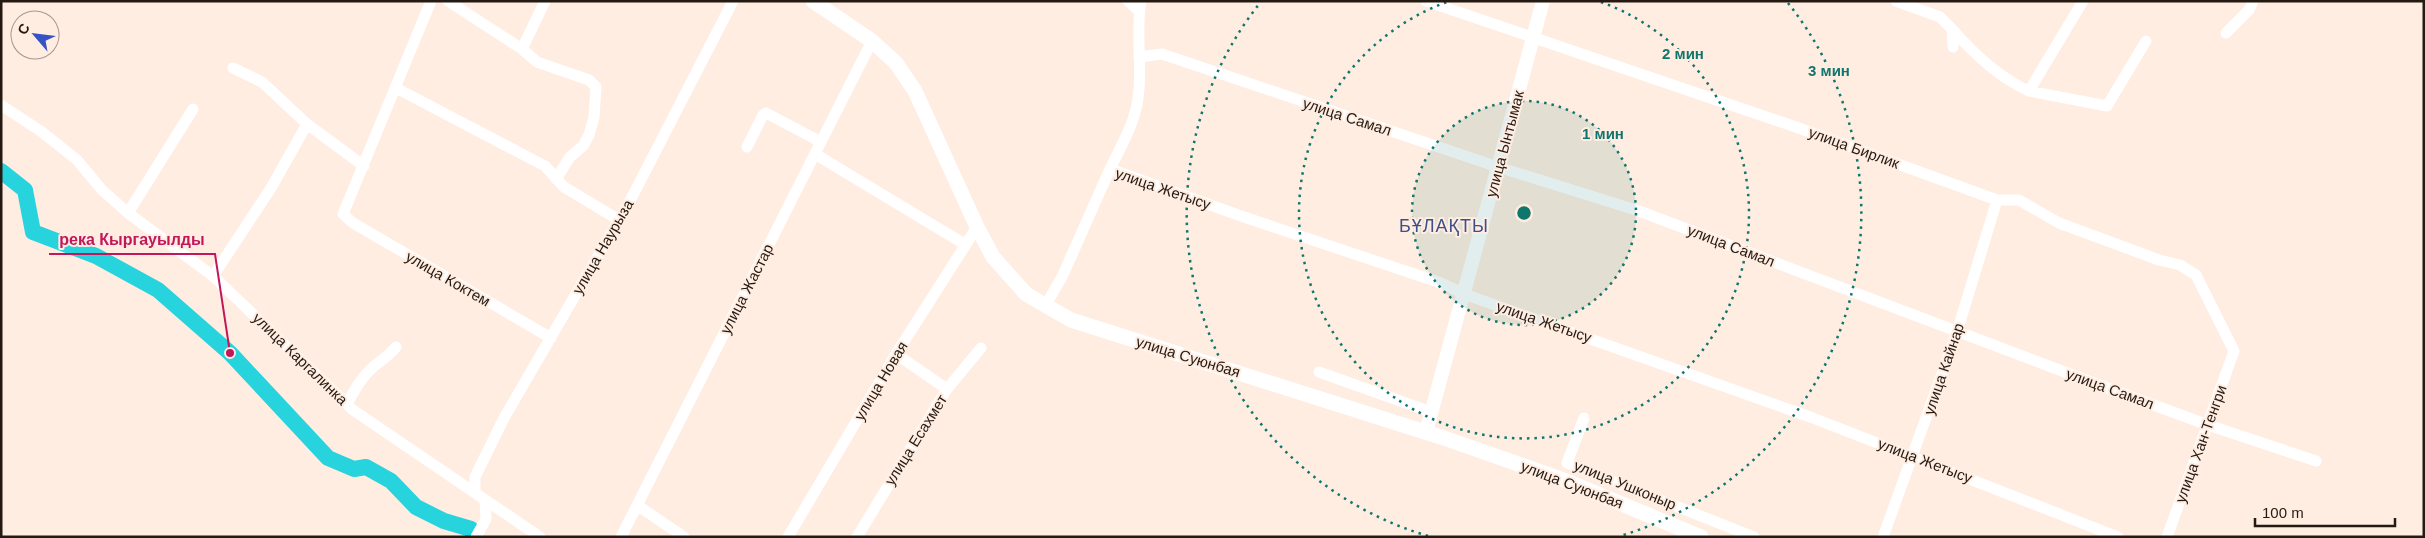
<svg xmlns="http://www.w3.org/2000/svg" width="2425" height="538" font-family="Helvetica,sans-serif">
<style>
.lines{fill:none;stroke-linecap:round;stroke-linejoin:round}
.river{stroke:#27d3dd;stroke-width:16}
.minor{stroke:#fff;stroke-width:11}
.tertiary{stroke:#fff;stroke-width:14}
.secondary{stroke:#fff;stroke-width:15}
.ring{fill:none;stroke:#0f766e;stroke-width:2.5;stroke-dasharray:2.5 5}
.labels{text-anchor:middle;stroke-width:4;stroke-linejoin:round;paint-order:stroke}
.street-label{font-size:15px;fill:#241a12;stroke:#ffede1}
.quarter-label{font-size:18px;letter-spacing:1px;fill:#3d508b;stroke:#ffede1}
.centre{fill:#0f766e;stroke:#ffede1;stroke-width:2.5}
.ring-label{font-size:15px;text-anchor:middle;font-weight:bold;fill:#0f766e;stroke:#ffede1;stroke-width:4;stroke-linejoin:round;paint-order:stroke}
.leader{fill:none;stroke:#c2185b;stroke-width:2}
.callout-dot{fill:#c2185b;stroke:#ffede1;stroke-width:2}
.callout-label{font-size:16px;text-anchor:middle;font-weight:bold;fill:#c2185b;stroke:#ffede1;stroke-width:4;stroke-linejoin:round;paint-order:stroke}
</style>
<rect width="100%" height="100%" fill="#ffede1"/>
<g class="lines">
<path class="river" d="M1,171L25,190L33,232L96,256L158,290L230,353L328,458L354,469L366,467L391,481L416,507L444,521L471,529"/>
<path class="minor" d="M431,1L343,214L353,223L551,338
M448,1L522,49L537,62L589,80L596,87L594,117L589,135L583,146L570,157L556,179
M1128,1L1139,11
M1426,1L1793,126L1997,200H2019L2059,223L2159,260L2180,265L2196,275L2234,351L2167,537
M1896,1L1940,17L1952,29L1953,47
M1952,29C1973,53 2000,78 2029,91L2083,1
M2226,33L2249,10L2253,1
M522,49L545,1
M1139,57L1162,54L1498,167L1639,211L2083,379L2208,425L2316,461
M233,68L262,82L307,124L364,166
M396,88L545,166L564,187L619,220
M2029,91L2107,106L2146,41
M1,105L42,132L77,160L102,190L128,213L213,276
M307,124L271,188L213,276L353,410L540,537
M747,147L763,115L766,113L821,142
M815,154L966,245
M1110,169C1121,146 1135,123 1138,98C1143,66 1135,33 1141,1
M128,213L193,109
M1045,306L1062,277L1110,169L1241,216L1441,283L1464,294L1813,418L2118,537
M896,354L947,389
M1319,372L1431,412
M347,404C354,391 361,378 372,368C380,361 389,356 396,347
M1584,418L1567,463L1754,537
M475,492V477L504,418L631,199L733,1
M637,505L684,537
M476,537L486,519L485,500
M621,537L872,41
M788,537L896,354L977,227
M857,537L947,389L981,348
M1883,537L1957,332L1997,200"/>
<path class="tertiary" d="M1426,432L1543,1"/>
<path class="secondary" d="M813,1L872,41L896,63L915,91L977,227L993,257L1026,294L1071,320L1444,438L1564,480L1701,537"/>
</g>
<circle cx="1524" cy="213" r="112" fill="#0f766e" fill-opacity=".12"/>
<g class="ring">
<circle cx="1524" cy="213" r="112"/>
<path d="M1601 2A225 225 0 1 1 1447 2"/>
<path d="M1428 536A337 337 0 0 1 1260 3M1788 3A337 337 0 0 1 1620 536"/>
</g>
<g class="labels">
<g class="street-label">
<text transform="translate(1347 117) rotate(18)" y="5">улица Самал</text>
<text transform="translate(1505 144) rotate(-75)" y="5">улица Ынтымак</text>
<text transform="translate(1854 148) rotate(20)" y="5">улица Бирлик</text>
<text transform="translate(1163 189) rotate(19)" y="5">улица Жетысу</text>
<text transform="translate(1731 246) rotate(21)" y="5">улица Самал</text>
<text transform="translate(603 247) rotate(-60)" y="5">улица Наурыза</text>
<text transform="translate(448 279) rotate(30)" y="5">улица Коктем</text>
<text transform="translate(747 289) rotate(-63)" y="5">улица Жастар</text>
<text transform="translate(1544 322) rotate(19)" y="5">улица Жетысу</text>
<text transform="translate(1188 357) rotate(17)" y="5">улица Суюнбая</text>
<text transform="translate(300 359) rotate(44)" y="5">улица Каргалинка</text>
<text transform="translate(1944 369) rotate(-71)" y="5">улица Кайнар</text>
<text transform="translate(881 381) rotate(-59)" y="5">улица Новая</text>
<text transform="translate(2110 389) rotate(20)" y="5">улица Самал</text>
<text transform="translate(916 440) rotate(-58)" y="5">улица Есахмет</text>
<text transform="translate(2201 444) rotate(-70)" y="5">улица Хан-Тенгри</text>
<text transform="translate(1925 461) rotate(21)" y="5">улица Жетысу</text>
<text transform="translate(1572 485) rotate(21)" y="5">улица Суюнбая</text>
<text transform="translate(1625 485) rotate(22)" y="5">улица Ушконыр</text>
</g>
<g class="quarter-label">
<text x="1444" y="232">БҰЛАҚТЫ</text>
</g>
</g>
<circle cx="1524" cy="213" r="8" class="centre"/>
<g class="ring-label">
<text x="1683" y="59">2 мин</text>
<text x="1829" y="76">3 мин</text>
<text x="1603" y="139">1 мин</text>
</g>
<path class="leader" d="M230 353L215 254H49"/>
<circle class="callout-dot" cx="230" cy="353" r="5"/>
<g class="callout-label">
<text x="132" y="245">река Кыргауылды</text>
</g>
<rect width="2425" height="538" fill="none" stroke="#241a12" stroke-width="5"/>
<g transform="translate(35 35) rotate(298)"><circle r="24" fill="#ffede1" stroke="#a7998e"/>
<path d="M0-4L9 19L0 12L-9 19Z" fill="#3752c4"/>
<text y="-8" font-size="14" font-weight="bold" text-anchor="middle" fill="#241a12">С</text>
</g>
<path d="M2255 518v8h140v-8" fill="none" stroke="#241a12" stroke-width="2.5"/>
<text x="2262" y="518" font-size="15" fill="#241a12" stroke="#ffede1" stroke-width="4" paint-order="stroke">100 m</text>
</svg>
